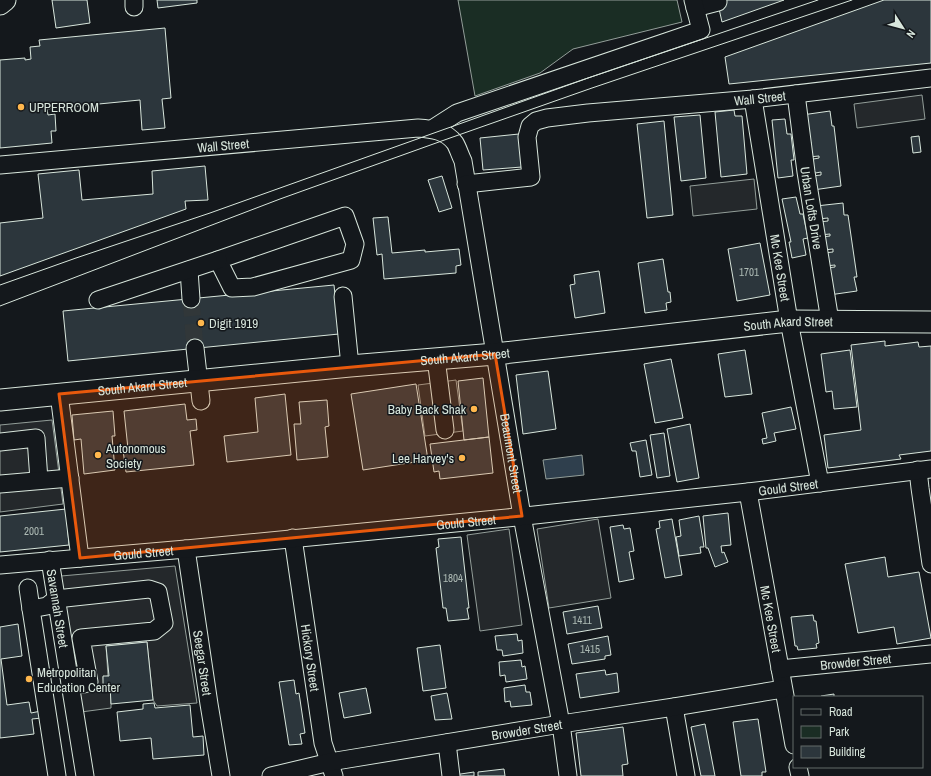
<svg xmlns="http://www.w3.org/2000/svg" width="931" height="776" font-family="'Archivo Narrow',sans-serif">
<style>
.green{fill:#1a2d24;stroke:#939e99}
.parking{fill:#24282b;stroke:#939e99}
.water{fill:#2f3f4d;stroke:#939e99}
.building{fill:#2c363c;stroke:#d8e6dc}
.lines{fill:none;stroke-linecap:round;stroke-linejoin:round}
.minor-tunnel{stroke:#313739;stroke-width:17;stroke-dasharray:17 8;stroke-linecap:butt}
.minor-casing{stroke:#d8e6dc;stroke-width:19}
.major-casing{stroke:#d8e6dc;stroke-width:23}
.minor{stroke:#14181c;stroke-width:17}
.major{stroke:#14181c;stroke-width:21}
.tram{stroke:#d8e6dc;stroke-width:1}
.marked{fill:#e8590c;fill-opacity:0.2;stroke:#e8590c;stroke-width:3;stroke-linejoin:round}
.poi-dot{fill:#ffb74d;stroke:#14181c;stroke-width:1.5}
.labels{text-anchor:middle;stroke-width:3;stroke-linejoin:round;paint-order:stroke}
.number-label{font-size:11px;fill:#adbab4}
.street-label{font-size:13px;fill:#d8e6dc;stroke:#14181c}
.poi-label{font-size:13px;fill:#d8e6dc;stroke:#14181c;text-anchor:start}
</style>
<rect width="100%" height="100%" fill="#14181c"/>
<path class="green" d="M458,0H677L682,22L573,49L540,73L475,96Z"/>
<path class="parking" d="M922,95L925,119L857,128L854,104Z
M754,179L757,209L693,216L690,186Z
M456,380L463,431L425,436L418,385Z
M52,420L63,504L0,512V425Z
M598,519L611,598L549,608L537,529Z
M509,529L522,625L480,631L467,535Z
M175,566L197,703L157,706L153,700L147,642L106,646L108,676L103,677L104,685H110L111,704V708L81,712L61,576Z"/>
<path class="water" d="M582,455L584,475L546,479L543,460Z"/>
<path class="building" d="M52,0H87L90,23L56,28Z
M157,0H197V3L158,8Z
M717,0H784L722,22Z
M884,0H931V63L729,84L725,57Z
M165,28L171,98L162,99L165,128L142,130L140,100L47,109L48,115L55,114L56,131H51L52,143L0,148V60L25,58V60L31,59L30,47L40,46L39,40Z
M734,110L735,116H742L747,174L721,177L715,112Z
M830,111L832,126H834L841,186L813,190L811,176L821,175V172L810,174L808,160L819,158V156L808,157L806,144L811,143L802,115Z
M700,115L706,178L681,181L674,117Z
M785,119L787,134H791L794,160H791L793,176L778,178L772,120Z
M664,121L673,215L647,218L637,124Z
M519,134L522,167L483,170L480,138Z
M919,136L921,152L913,153L911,137Z
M205,166L208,200L185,201L186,209L0,276V223L43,218L38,174L79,170L82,200L153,194L152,171Z
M442,176L452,208L439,212L428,180Z
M796,197L800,214H803L808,238L803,239L806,255L792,258L789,242H791L782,199Z
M843,203L844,215H848L857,277H854L857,291L829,295L826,268L835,267V265L825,266L823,253L833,252V249L823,250L821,237L830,236V234L820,235L819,222L828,221V218L818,219L816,206Z
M388,217L392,253L425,250V252L459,249L461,265L456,266V273L384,279L382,254L377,255L373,218Z
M760,243L770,295L737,301L728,249Z
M663,259L668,292H670L671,302L666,303L667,310L645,313L638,263Z
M599,271L605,313L575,318L570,285L575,284L574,275Z
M334,285L339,334L68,361L63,311Z
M885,341V346L918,342L919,347L931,346V451L899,455L901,459L828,468L824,435L861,430L851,345Z
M745,350L752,394L725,397L718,354Z
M850,350L857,407L834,409L832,391L826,392L821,354Z
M671,359L683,418L655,423L644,364Z
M548,371L556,429L523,434L516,375Z
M483,378L489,437L464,440L458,381Z
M416,384L428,460L363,470L351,394Z
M285,394L291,455L227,462L224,436L258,432L255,398Z
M327,400L329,426L325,427L328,457L297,460L294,424H301L299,402Z
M185,404L187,420L196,419L197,430L190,431L194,465L126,472L123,450L128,449L124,411Z
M791,407L796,429L774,433L776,441L763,444L762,439L767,438L762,413Z
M113,411L115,436H112L115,470L84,474L81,439L74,440L72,415Z
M690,424L699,478L677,482L667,429Z
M664,433L670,476L657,478L650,435Z
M489,437L493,473L440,479L439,471L434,472L430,444Z
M646,440L652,475L640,477L636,451H632L630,443Z
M66,509L69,545L0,552V516Z
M728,513L731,545L721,546L722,553L724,552L728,562L715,567L708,548H706L703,516Z
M699,516L704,547H700L701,553L679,556L676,537L681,536L679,520Z
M672,519L682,575L665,578L656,529L660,528L659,521Z
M623,525L624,529L630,528L634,551L629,552L634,579L619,582L610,527Z
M461,537L469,608H467L469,619L448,621L446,608H443L436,548L439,547L438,539Z
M885,557L888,577L919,572L931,638L897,644L894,627L858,633L845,564Z
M598,606L602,628L567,634L563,612Z
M813,615L814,621H816L819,643L816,644L817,648L798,650L797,646H795L791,617Z
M18,624L22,656L1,659L7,705L29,702L31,713L41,711L42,718L32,719L34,734L0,738V627Z
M517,634L518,641L522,640L523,653L503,656L502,650H497L495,636Z
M608,636L611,655L605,656V659L572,664L568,644Z
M147,642L153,700L111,704L110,685L103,686V676H109L106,646Z
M440,645L446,688L423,691L417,648Z
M521,660L522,667L525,666L527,679L506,682L505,675L500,676L499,662Z
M605,670L606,675L617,673L619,692L580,698L576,674Z
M294,680L296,694L299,693L305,733L300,734L302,744L289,745L279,682Z
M525,685L526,692H530L532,705L511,707L510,701L505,702L504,688Z
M366,688L371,713L344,718L339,693Z
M447,693L452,719L435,720L431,696Z
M834,694V697H821V696Z
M154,703L155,708L190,705L193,737L203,736L204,755L153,759L151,738L120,741L117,712L143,709V704Z
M758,719L766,772H762V776H741L733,722Z
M705,724L715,776H701L691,727Z
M623,727L628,764L622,765L623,776H581L576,733Z
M504,769L505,776H478V772Z
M474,772V776H455L454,775Z"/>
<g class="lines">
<path class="minor-tunnel" d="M191,299L195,348"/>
<defs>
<g id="minor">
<path d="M134,0V7"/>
<path d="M695,8L718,2"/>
<path id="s1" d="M796,94L806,172L830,321"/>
<path id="s2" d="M753,99L789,321L820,483"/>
<path d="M432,129L457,113L701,30L693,0"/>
<path id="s3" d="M0,165L418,128C433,129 446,131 455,143C458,148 460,155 463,161L522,516L561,724L568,776"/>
<path id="s4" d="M466,184L531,177L527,137L530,126L536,121L547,118L588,113L753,99L931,78"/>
<path d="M345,216L355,244L351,260L253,287L232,288L218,260Z"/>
<path d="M189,270L191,299"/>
<path d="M343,296L350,366"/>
<path d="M98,300L218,260"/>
<path d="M195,348L201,401"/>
<path d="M436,358L445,430"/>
<path d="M59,394L80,558"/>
<path d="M0,442L36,438L39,480"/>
<path d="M918,470L920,488L931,564"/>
<path d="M0,484L70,478"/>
<path id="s5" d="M748,492L794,745"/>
<path id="s6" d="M293,538L323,743L334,776"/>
<path id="s7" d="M186,549L209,704L221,776"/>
<path id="s8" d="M50,560L85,776"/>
<path id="s9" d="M0,565L186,549L507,518L748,492L931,469"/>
<path d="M28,588L31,609"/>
<path id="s10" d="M780,669L931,654"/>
<path d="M674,707L686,776"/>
<path d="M447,743L451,776"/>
<path d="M798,767L800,776"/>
<path d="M57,776L31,609L47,606L56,599L149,589L158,592L164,623L154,631L81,638L89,682L84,684H70"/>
<path id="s11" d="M271,776L330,762L561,724L674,707L783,689"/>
</g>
<g id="major">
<path d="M0,4L5,0"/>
<path id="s12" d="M0,400L350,366L495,354L789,321L931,322"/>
</g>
</defs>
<use href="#minor" class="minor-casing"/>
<use href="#major" class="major-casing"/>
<use href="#minor" class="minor"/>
<use href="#major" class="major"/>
<path class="tram" d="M0,285L76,258L210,213L588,78L818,0
M0,306L280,199L450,138L592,88L852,0"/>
</g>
<path class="marked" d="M495,354L522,516L80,558L59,394Z"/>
<g class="poi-dot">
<circle cx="21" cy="107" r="4"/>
<circle cx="201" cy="323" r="4"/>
<circle cx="474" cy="409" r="4"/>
<circle cx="98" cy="455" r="4"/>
<circle cx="462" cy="458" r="4"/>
<circle cx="29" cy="679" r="4"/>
</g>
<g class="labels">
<g class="number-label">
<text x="749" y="276">1701</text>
<text x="34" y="535">2001</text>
<text x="453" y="582">1804</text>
<text x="582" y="624">1411</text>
<text x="590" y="653">1415</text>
</g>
<g class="street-label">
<text dy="5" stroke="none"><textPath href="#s4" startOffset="350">Wall Street</textPath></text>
<text dy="5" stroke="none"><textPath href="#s3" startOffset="224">Wall Street</textPath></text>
<text dy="5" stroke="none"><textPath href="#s1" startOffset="115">Urban Lofts Drive</textPath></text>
<text dy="5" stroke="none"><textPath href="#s2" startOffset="171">Mc Kee Street</textPath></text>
<text dy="5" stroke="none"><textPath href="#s12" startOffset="792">South Akard Street</textPath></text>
<text dy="5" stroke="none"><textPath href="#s12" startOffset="467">South Akard Street</textPath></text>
<text dy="5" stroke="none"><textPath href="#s12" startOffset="143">South Akard Street</textPath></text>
<text dy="5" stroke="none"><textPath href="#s3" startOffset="777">Beaumont Street</textPath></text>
<text dy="5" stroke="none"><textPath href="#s9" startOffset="792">Gould Street</textPath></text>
<text dy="5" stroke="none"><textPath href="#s9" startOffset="468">Gould Street</textPath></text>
<text dy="5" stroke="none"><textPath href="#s9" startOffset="144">Gould Street</textPath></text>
<text dy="5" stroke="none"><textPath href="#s8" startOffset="49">Savannah Street</textPath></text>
<text dy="5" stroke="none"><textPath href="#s5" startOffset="129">Mc Kee Street</textPath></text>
<text dy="5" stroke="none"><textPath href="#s6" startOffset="121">Hickory Street</textPath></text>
<text dy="5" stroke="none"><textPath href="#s10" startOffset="76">Browder Street</textPath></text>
<text dy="5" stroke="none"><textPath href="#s7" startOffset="115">Seegar Street</textPath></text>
<text dy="5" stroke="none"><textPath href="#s11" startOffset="260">Browder Street</textPath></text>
</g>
<g class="poi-label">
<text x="29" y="112">UPPERROOM</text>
<text x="209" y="328">Digit 1919</text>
<text x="466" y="414" text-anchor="end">Baby Back Shak</text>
<text x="106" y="453">Autonomous<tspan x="106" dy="15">Society</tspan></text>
<text x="454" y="463" text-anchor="end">Lee Harvey's</text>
<text x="37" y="677">Metropolitan<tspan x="37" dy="15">Education Center</tspan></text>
</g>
</g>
<rect x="793" y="696" width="130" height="72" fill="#14181c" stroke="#626a69"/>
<rect x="801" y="709" width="20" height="6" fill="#14181c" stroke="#626a69"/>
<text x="829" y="716" font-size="12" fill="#d8e6dc">Road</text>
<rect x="801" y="726" width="20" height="12" fill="#1a2d24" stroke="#626a69"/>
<text x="829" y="736" font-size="12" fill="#d8e6dc">Park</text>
<rect x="801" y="746" width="20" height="12" fill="#2c363c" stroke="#626a69"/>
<text x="829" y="756" font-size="12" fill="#d8e6dc">Building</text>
<g transform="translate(903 28) rotate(126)" stroke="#14181c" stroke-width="3" paint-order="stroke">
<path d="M0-3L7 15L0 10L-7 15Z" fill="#d8e6dc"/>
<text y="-6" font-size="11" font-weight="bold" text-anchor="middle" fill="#d8e6dc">N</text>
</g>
</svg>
